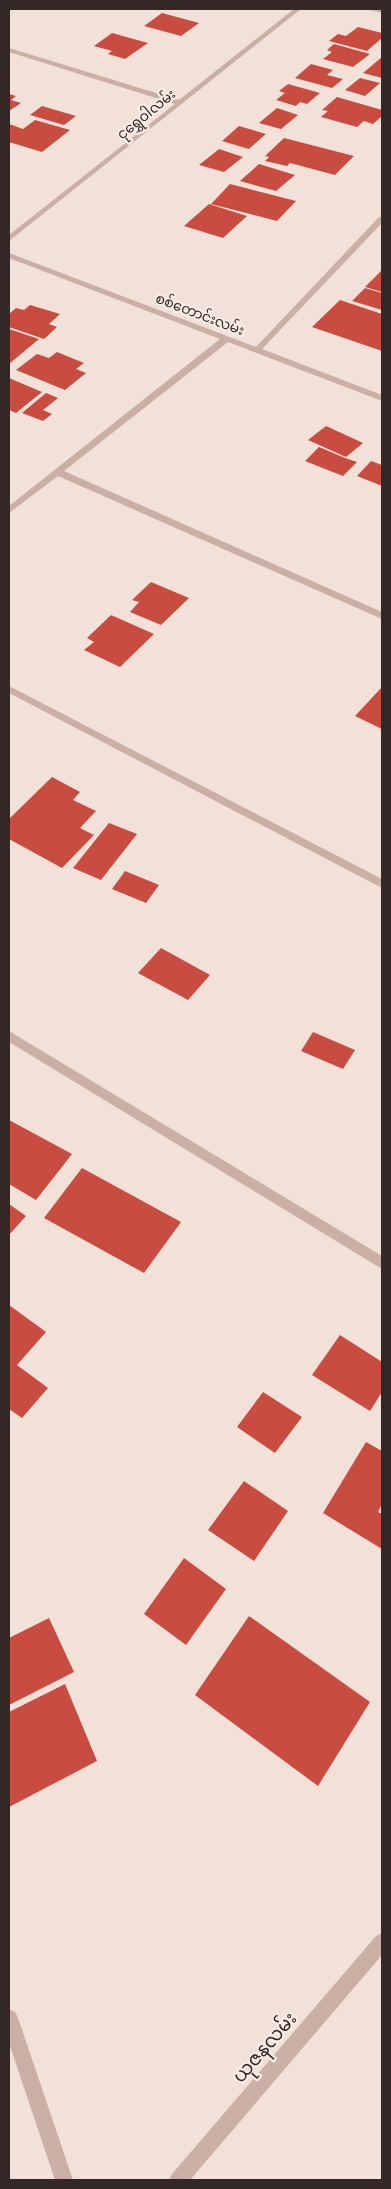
<svg xmlns="http://www.w3.org/2000/svg" width="391" height="2189" font-family="'Fira Sans','Noto Sans Myanmar',sans-serif">
<style>
.building{fill:#c84c3f}
.lines{fill:none;stroke-linecap:round;stroke-linejoin:round}
.minor{fill:#c9afa4;fill-rule:evenodd}
.labels{text-anchor:middle;stroke-width:4.5;stroke-linejoin:round;paint-order:stroke}
.far-street-label{font-size:14px;fill:#342826;stroke:#f9ece4}
.near-street-label{font-size:19px;fill:#342826;stroke:#f9ece4}
</style>
<rect width="100%" height="100%" fill="#f1e1d8"/>
<path class="building" d="M162,13L199,23L181,36L144,26Z
M358,27L382,33V38L367,51L329,41L338,34L346,36Z
M112,33L148,43L125,59L108,54L112,51L94,46Z
M334,44L370,54L353,67L323,59L332,52L327,50Z
M382,57V78L363,73Z
M311,64L333,70L327,75L343,79L332,88L295,78Z
M360,78L380,83L365,96L345,90Z
M288,84L320,93L307,104L300,102L296,106L276,100L285,93L279,91Z
M9,94L16,96L11,100L21,103L9,111Z
M337,97L382,110V116L373,124L364,121L357,127L321,117L328,111L322,110Z
M42,106L76,116L64,125L30,115Z
M277,108L298,115L281,129L259,123Z
M35,120L70,130L42,152L9,142V124L23,129Z
M239,126L266,134L249,149L222,141Z
M284,138L354,156L335,175L290,163L287,166L265,161L269,157L265,156Z
M219,149L243,157L224,172L199,165Z
M259,164L295,175L276,191L240,181Z
M230,184L296,201L277,221L211,204Z
M209,204L247,216L223,238L184,226Z
M382,270V292L365,287Z
M365,288L382,293V310L352,301Z
M340,300L382,314V351L312,327Z
M30,305L60,314L49,324L57,327L44,339L9,327V314L16,308L24,310Z
M9,329L39,339L9,364Z
M57,352L84,363L76,369L86,373L65,390L16,370L37,354L49,358Z
M9,378L42,392L16,413L9,410Z
M46,393L58,398L43,410L52,414L43,421L22,413Z
M326,426L363,443L346,457L308,440Z
M319,447L345,458L357,462L343,476L305,461Z
M371,461L382,465V486L357,476Z
M151,582L189,598L161,625L130,612L139,602L132,600Z
M111,615L154,634L120,667L84,650L94,642L87,638Z
M382,687V729L355,716Z
M52,777L80,792L73,800L96,811L80,828L94,835L62,868L9,839V819Z
M109,823L137,834L101,880L73,868Z
M125,871L159,885L146,903L112,889Z
M161,948L210,975L188,1000L138,973Z
M313,1032L355,1050L343,1069L301,1051Z
M9,1120L72,1154L36,1200L9,1184Z
M82,1168L181,1222L144,1273L44,1218Z
M9,1204L26,1216L9,1235Z
M9,1305L46,1332L17,1365L48,1388L22,1418L9,1409Z
M340,1335L382,1362V1392L370,1411L312,1375Z
M263,1392L302,1417L275,1453L237,1427Z
M366,1442L382,1451V1504L378,1512L382,1514V1549L323,1513Z
M244,1481L288,1511L254,1561L208,1530Z
M184,1558L226,1589L186,1645L144,1614Z
M249,1616L370,1702L318,1786L195,1695Z
M49,1618L74,1672L9,1705V1638Z
M65,1684L97,1761L9,1807V1712Z"/>
<g class="lines">
<path class="minor" d="M294,9H301L9,241V235L175,104L9,52V48L179,100Z
M369,9H382V13L370,10Z
M379,217H382V223L262,349L382,395V401L228,342L64,471L382,612V619L58,476L9,513V506L220,339L9,258V253L256,347Z
M9,686L382,879V888L9,693Z
M9,1031L382,1256V1269L9,1042Z
M382,1933V1955L190,2180H169L172,2174L376,1936Z
M9,2009L15,2012L18,2018L73,2180H55L9,2043Z"/>
</g>
<g class="labels">
<g class="far-street-label">
<text transform="translate(146 114) rotate(-39)" y="5">ငုရွှေဝါလမ်း</text>
<text transform="translate(200 314) rotate(21)" y="5">စစ်တောင်းလမ်း</text>
</g>
<g class="near-street-label">
<text transform="translate(264 2047) rotate(-49)" y="7">ယုဇနလမ်း</text>
</g>
</g>
<rect width="391" height="2189" fill="none" stroke="#342826" stroke-width="20"/>
</svg>
